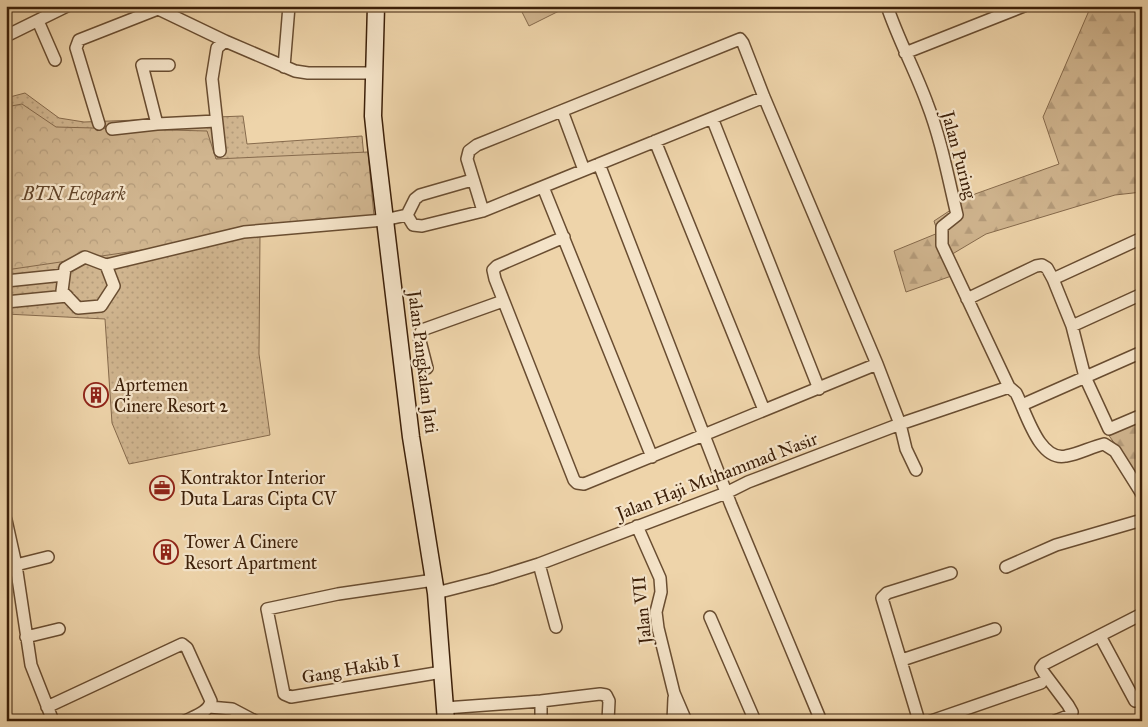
<svg xmlns="http://www.w3.org/2000/svg" width="1148" height="727" font-family="'IM FELL Great Primer',serif">
<style>
.grass{fill:url(#grass-dots);stroke:#866a4c}
.forest{fill:url(#forest-firs);stroke:#866a4c}
.park{fill:url(#park-crowns);stroke:#866a4c}
.pitch{fill:#d0b58f;stroke:#866a4c}
.lines{fill:none;stroke-linecap:round;stroke-linejoin:round}
.street-casing{stroke:#694d31;stroke-width:14}
.secondary-casing{stroke:#3d2009;stroke-width:19}
.street{stroke:#f4e3c8;stroke-width:11}
.secondary{stroke:#f4e3c8;stroke-width:16}
.labels{text-anchor:middle;stroke-width:4.5;stroke-linejoin:round;paint-order:stroke}
.street-label{font-size:18px;fill:#3d2009;stroke:#f4e3c8}
.park-label{font-size:18px;font-style:italic;fill:#62452a;stroke:#f4e3c8}
.poi-label{font-size:18px;fill:#3d2009;stroke:#f4e3c8;text-anchor:start}
</style>
<defs>
<pattern id="grass-dots" width="8" height="8" patternUnits="userSpaceOnUse" patternTransform="scale(1.25)"><rect width="8" height="8" fill="#d0b58f"/><path d="M2 2h.1M6 6h.1" fill="none" stroke="#b49b7a" stroke-width="1.8" stroke-linecap="round"/></pattern>
<pattern id="forest-firs" width="22" height="20" patternUnits="userSpaceOnUse" patternTransform="scale(1.25)"><rect width="22" height="20" fill="#d0b58f"/><path d="M5 1l3.5 6h-7zM16 11l3.5 6h-7z" fill="#b49b7a"/></pattern>
<pattern id="park-crowns" width="20" height="18" patternUnits="userSpaceOnUse" patternTransform="scale(1.25)"><rect width="20" height="18" fill="#d0b58f"/><path d="M2 6a3 3 0 1 1 6 0M12 15a3 3 0 1 1 6 0" fill="none" stroke="#b49b7a"/></pattern>
</defs>
<rect width="100%" height="100%" fill="#eed4aa"/>
<filter id="stains"><feTurbulence type="fractalNoise" baseFrequency=".004" numOctaves="4"/><feColorMatrix values="0 0 0 0 .2 0 0 0 0 .09 0 0 0 0 .02 0 0 0 .5 -.17"/></filter>
<radialGradient id="worn" r=".72"><stop offset=".6" stop-color="#630" stop-opacity="0"/><stop offset="1" stop-color="#630" stop-opacity=".3"/></radialGradient>
<path class="grass" d="M25,93L59,118L84,122L243,116L247,144L362,136L370,223L260,236L259,354L270,435L129,464L112,423L105,319L6,314V98Z"/>
<path class="forest" d="M1091,6H1142V192L1115,195L986,234L949,256L957,274L906,292L894,251L938,233L934,221L975,194L1059,164L1043,117Z
M1142,415V482L1105,430Z"/>
<path class="park" d="M22,104L56,127L207,131L216,159L368,152L374,216L6,270V107Z"/>
<path class="pitch" d="M519,6H569L529,26Z"/>
<g class="lines">
<defs>
<path id="street" d="M152,6L225,41L295,71L308,73H374
M887,6C898,39 915,70 927,103C941,139 948,177 957,215L942,227V245L1009,387L1016,393C1026,412 1039,462 1066,456C1079,454 1091,447 1104,444L1115,451L1142,494
M38,21L55,60
M6,36L67,6
M905,53L1024,6
M284,67L289,6
M562,111L584,170
M712,118L819,389
M99,124L76,48L79,40L158,9
M157,124L142,65H169
M112,129L157,124L216,121
M655,141L764,410
M220,151L212,79L217,48L225,41
M599,164L731,505L821,721
M543,187L652,457
M483,211L467,159L469,151L477,145L740,39L743,43L764,97L877,364L900,424L906,449L916,470
M407,215L413,225L422,226L483,211L764,97
M407,215L415,199L420,195L472,180
M564,237L497,266L493,270L495,279L574,480L577,483L584,484L877,364
M106,265L114,286L101,306L78,308L62,291L65,268L85,257L106,265L244,232L384,220L407,215
M1053,279L1142,238
M6,281L64,275
M967,299L1036,266L1042,265L1047,268L1053,279L1072,326L1085,377L1109,429L1142,415
M6,302L67,296
M1072,326L1142,294
M427,368L419,337L422,330L503,301
M1022,405L1142,352
M6,520L16,565L31,665L53,721
M637,526L660,578L661,592L656,612L658,628L674,693L686,721
M539,564L556,627
M16,565L48,557
M1006,567L1056,545L1142,520
M434,580L338,594L267,609L284,694L291,697L442,672
M436,593L491,579L539,564L726,493L748,482L900,424L1009,387
M710,617L755,721
M1100,636L1135,701
M26,637L59,629
M902,660L995,629
M541,701L600,694L606,695L609,701L608,721
M47,707L182,644L187,648L211,701C209,712 195,716 185,721
M209,707L232,709L255,721
M445,708L541,701V721
M673,721L674,698
M919,721L882,598L887,593L951,573
M931,721L1041,683
M1055,721L1068,716L1072,712L1068,705L1044,673L1041,668L1044,664L1142,614"/>
<path id="secondary" d="M376,6L373,116L376,145L411,437L436,593L446,721"/>
</defs>
<use href="#street" class="street-casing"/>
<use href="#secondary" class="secondary-casing"/>
<use href="#street" class="street"/>
<use href="#secondary" class="secondary"/>
</g>
<defs>
<symbol id="building-ring" viewBox="-11 -11 22 22"><circle r="9.5" fill="#f4e3c8" stroke="#8f2418" stroke-width="1.5"/><path d="M-4-6H4V6H1V3H-1V6H-4ZM-2.5-4.3h1.7v1.8h-1.7ZM.8-4.3h1.7v1.8H.8ZM-2.5-1h1.7V.8h-1.7ZM.8-1h1.7V.8H.8Z" fill="#8f2418"/></symbol>
<symbol id="office-ring" viewBox="-11 -11 22 22"><circle r="9.5" fill="#f4e3c8" stroke="#8f2418" stroke-width="1.5"/><path d="M-6-3h4V-5.5h4V-3h4V5H-6ZM-1-4.5V-3h2v-1.5ZM-6 0V1H6V0Z" fill="#8f2418"/></symbol>
</defs>
<g fill-rule="evenodd">
<use href="#building-ring" x="82" y="381" width="28" height="28"/>
<use href="#office-ring" x="148" y="474" width="28" height="28"/>
<use href="#building-ring" x="152" y="538" width="28" height="28"/>
</g>
<g class="labels">
<g class="street-label">
<text transform="translate(959 155) rotate(75)" y="6">Jalan Puring</text>
<text transform="translate(423 362) rotate(83)" y="6">Jalan Pangkalan Jati</text>
<text transform="translate(717 476) rotate(-21)" y="6">Jalan Haji Muhammad Nasir</text>
<text transform="translate(642 610) rotate(-96)" y="6">Jalan VII</text>
<text transform="translate(351 669) rotate(-10)" y="6">Gang Hakib I</text>
</g>
<g class="park-label">
<text x="74" y="200">BTN Ecopark</text>
</g>
<g class="poi-label">
<text x="114" y="391">Aprtemen<tspan x="114" dy="21">Cinere Resort 2</tspan></text>
<text x="180" y="484">Kontraktor Interior<tspan x="180" dy="21">Duta Laras Cipta CV</tspan></text>
<text x="184" y="548">Tower A Cinere<tspan x="184" dy="21">Resort Apartment</tspan></text>
</g>
</g>
<rect width="1148" height="727" fill="none" stroke="#eed4aa" stroke-width="25"/>
<rect x="8" y="8" width="1133" height="712" fill="none" stroke="#3d2009" stroke-width="2.5"/>
<rect x="12" y="12" width="1123" height="702" fill="none" stroke="#3d2009"/>
<rect width="100%" height="100%" filter="url(#stains)"/>
<rect width="100%" height="100%" fill="url(#worn)"/>
</svg>
